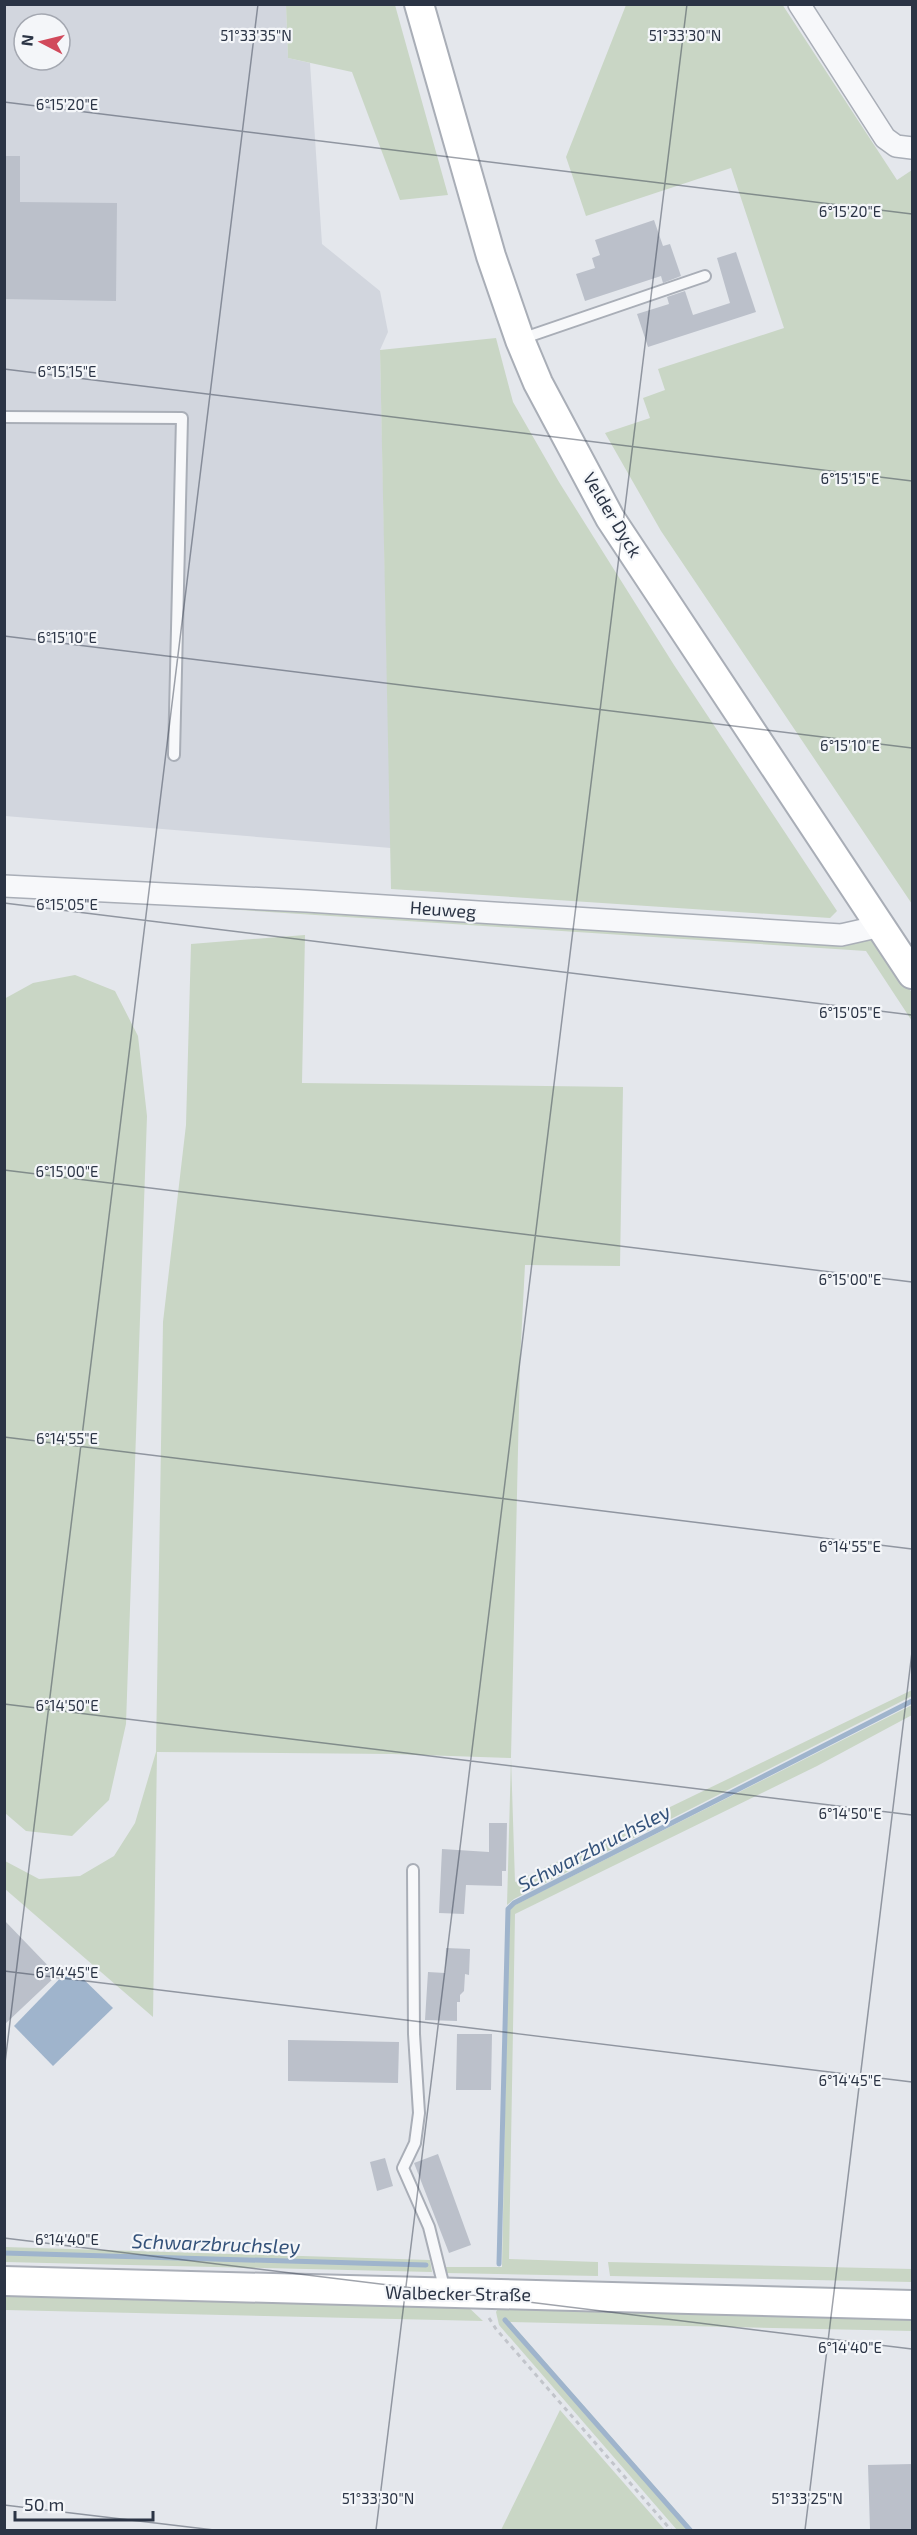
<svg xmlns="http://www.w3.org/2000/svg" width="917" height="2535" font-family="'Exo 2',sans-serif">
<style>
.built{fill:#d2d6de;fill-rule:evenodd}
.green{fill:#c9d6c5}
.water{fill:#9fb4cc}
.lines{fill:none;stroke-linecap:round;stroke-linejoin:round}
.stream{stroke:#9fb4cc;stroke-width:5}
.building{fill:#bbc0ca}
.lane-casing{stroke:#a9aeb7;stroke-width:14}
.street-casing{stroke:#a9aeb7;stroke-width:24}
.secondary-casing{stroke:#a9aeb7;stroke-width:32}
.path{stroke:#c2c5cb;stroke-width:3;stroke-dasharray:4.5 4.5;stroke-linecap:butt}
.lane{stroke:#f7f8fa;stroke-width:10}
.street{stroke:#f7f8fa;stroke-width:21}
.secondary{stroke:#fff;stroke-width:28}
.ticks{fill:none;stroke:#2b3445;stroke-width:1.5;stroke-opacity:0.45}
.labels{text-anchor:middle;stroke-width:4.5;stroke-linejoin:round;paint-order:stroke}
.street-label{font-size:18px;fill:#2b3445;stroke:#f4f6f9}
.water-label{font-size:20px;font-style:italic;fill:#34527a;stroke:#f4f6f9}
.ticks-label{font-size:15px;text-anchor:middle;fill:#2b3445;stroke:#f4f6f9;stroke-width:4.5;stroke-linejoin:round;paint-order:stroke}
</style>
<rect width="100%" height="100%" fill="#e4e7ec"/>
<path class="built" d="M4,5H286L288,58L310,63L322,244L380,291L388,332L380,350L391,848L5,816ZM24,24H60V60H24Z"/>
<path class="green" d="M782,4L897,180L912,170V904L661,531L605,433L650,418L643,398L665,390L658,369L784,328L731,168L586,216L566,157L626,5Z
M286,5H395L448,195L400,200L352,72L288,58Z
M496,338L513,402L559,482L674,665L837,911L830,918L391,889L380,350Z
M193,904L869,939L879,943L912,993V1021L866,951L193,907Z
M305,935L302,1083L623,1087L620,1266L525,1265L520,1362L511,1758L515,1882L912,1690V1696L514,1899L507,1905L511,1758L392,1754L157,1752L153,2017L5,1889V1861L39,1879L80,1876L114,1856L135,1823L156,1752L163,1322L186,1125L191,944Z
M75,975L115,991L138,1036L147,1116L126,1724L109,1800L72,1836L26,1831L5,1813L4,999L33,983Z
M912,1705V1715L817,1766L515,1914L509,2259L598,2262V2276L446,2273V2267H502L509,1911L515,1905Z
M5,2247L430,2260L432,2272L5,2262Z
M608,2262L912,2269V2282L610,2276Z
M5,2293L465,2304L483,2321L5,2310Z
M500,2305L912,2315V2331L510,2322L693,2530H677L499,2325L496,2312Z
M560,2410L665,2530H501Z"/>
<path class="water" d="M71,1967L113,2008L53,2066L14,2026Z"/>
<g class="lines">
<path class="stream" d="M4,2253L426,2265
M499,2264L508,1909L514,1903L912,1701
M505,2320L690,2530"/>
</g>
<path class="building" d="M4,156H20V202L117,203L116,301L4,299Z
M654,220L663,246L670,244L681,276L663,283L661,276L585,301L576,274L595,268L592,258L600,255L595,240Z
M736,252L756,312L648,347L637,314L669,304L667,297L685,291L693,315L730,303L717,258Z
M489,1823H507L506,1871H502V1886L466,1885L464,1914L439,1913L442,1849L489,1852Z
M4,1920L57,1975L4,2025Z
M446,1948L470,1949L469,1975L465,1974L464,1991L460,1995V2002H457V2021L425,2020L428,1972L445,1973Z
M457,2034H492L491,2090H456Z
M288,2040L399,2042L398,2083L288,2081Z
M438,2154L471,2245L449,2253L414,2163Z
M385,2158L393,2186L377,2191L370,2162Z
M912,2464V2530H870L868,2465Z"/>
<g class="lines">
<defs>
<path id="lane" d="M521,339L705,276
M4,417L182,418L174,755
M413,1870L414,2034L419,2113L415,2143L403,2168L429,2227L445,2291"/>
<path id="street" d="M799,4L885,138L896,146L912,148
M4,886L307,901L841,935L881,926"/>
<path id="secondary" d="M419,4L491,256L520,340L538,383L610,518L912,974
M4,2281L912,2305"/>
</defs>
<use href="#lane" class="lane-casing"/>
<use href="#street" class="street-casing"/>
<use href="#secondary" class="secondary-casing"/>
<path class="path" d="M489,2318L496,2329L671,2530"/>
<use href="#lane" class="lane"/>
<use href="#street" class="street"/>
<use href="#secondary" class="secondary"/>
</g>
<path class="ticks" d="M4,102L912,214M4,369L912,481M4,636L912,748M4,903L912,1015M4,1170L912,1282M4,1437L912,1549M4,1704L912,1815M4,1971L912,2082M4,2071L258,4M4,2238L912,2349M4,2505L214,2530M376,2530L687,4M805,2530L912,1652"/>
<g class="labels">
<g class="street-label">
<text transform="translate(612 515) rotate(59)" y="6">Velder Dyck</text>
<text transform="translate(443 910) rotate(4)" y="6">Heuweg</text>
<text transform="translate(458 2294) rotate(1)" y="6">Walbecker Straße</text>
</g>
<g class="water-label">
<text transform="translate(594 1848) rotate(-27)" y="7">Schwarzbruchsley</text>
<text transform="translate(216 2244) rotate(2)" y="7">Schwarzbruchsley</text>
</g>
</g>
<g class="ticks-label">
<text x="256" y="41">51°33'35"N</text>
<text x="685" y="41">51°33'30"N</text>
<text x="67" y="110">6°15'20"E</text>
<text x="850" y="217">6°15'20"E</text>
<text x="67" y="377">6°15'15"E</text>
<text x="850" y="484">6°15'15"E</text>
<text x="67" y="643">6°15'10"E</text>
<text x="850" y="751">6°15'10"E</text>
<text x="67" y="910">6°15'05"E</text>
<text x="850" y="1018">6°15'05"E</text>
<text x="67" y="1177">6°15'00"E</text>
<text x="850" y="1285">6°15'00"E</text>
<text x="67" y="1444">6°14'55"E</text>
<text x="850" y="1552">6°14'55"E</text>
<text x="67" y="1711">6°14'50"E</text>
<text x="850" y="1819">6°14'50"E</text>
<text x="67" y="1978">6°14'45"E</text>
<text x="850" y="2086">6°14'45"E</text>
<text x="67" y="2245">6°14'40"E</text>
<text x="850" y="2353">6°14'40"E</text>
<text x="378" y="2504">51°33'30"N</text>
<text x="807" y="2504">51°33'25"N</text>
</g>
<rect width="917" height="2535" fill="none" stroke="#2b3445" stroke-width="12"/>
<g transform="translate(42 42) rotate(277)"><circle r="28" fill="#f4f6f9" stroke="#a4a8b1" stroke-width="1.5"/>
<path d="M0-4.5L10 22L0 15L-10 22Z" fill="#d1495b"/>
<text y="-9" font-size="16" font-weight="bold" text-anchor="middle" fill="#2b3445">N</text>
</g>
<path d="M15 2511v9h138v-9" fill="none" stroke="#2b3445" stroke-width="3"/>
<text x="24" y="2511" font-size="18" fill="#2b3445" stroke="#f4f6f9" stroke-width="4.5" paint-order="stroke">50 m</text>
</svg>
